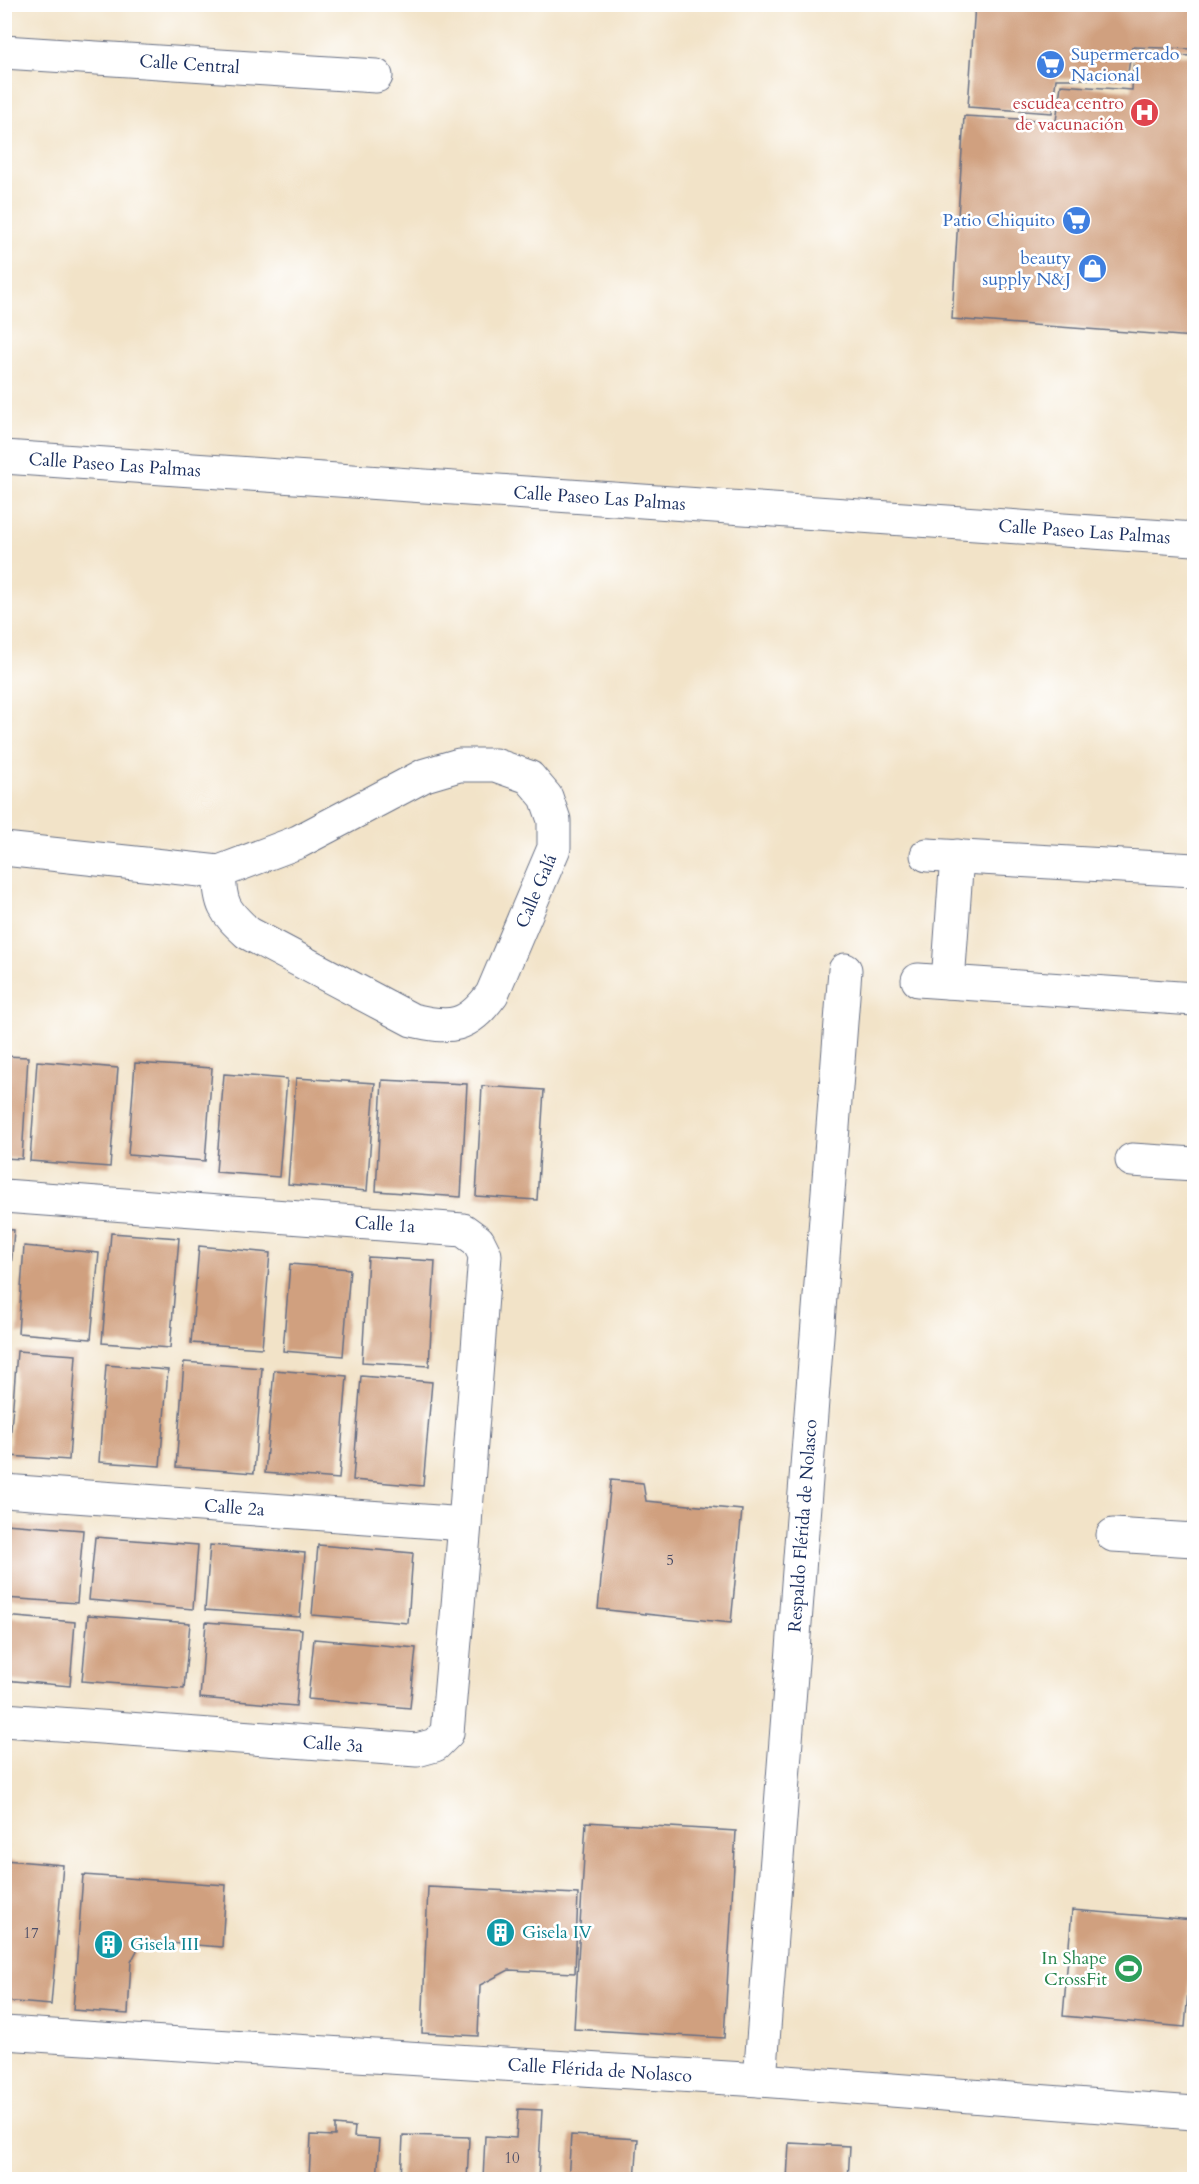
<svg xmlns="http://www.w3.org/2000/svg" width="1199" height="2184" font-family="Cardo,serif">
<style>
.building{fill:#d0a07f}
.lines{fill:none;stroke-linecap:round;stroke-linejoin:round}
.minor-casing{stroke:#666e83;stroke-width:35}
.minor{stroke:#fff;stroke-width:33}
.labels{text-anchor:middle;stroke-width:5;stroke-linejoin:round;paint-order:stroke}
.number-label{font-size:15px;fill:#484b66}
.shop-label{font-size:18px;fill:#366cbe;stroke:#fff;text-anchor:end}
.street-label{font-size:18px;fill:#1b2f5e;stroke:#fff}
.health-label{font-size:18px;fill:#be3a42;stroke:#fff;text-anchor:end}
.culture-label{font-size:18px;fill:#0d838f;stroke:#fff;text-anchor:start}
.leisure-label{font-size:18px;fill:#27864d;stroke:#fff;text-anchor:end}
</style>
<rect width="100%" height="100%" fill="#fff"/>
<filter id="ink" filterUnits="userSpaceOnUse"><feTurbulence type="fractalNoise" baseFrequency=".0167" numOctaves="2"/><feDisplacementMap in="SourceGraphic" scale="12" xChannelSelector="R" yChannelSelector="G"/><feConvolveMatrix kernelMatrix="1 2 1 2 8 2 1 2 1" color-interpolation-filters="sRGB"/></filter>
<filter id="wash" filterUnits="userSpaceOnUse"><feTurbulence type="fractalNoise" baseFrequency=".008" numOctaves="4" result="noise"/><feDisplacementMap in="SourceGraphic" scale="24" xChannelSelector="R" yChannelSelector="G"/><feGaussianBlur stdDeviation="1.35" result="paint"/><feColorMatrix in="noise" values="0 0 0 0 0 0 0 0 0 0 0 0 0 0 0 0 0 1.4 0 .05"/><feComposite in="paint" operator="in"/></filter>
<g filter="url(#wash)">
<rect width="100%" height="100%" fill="#f2e3c8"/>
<g id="blocks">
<path class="building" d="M975,4H1194V49L1132,47L1127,79H1056L1052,113L968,107Z
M1134,54L1194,56V337L952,319L964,116L1056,121L1061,85L1132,90Z
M4,1056L28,1057L22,1159L4,1158Z
M37,1061L118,1068L110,1167L30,1161Z
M135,1063L212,1068L205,1161L128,1155Z
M224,1074L287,1079L279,1177L216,1172Z
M296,1078L375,1083L367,1191L288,1184Z
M382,1080L467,1084L461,1197L376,1191Z
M482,1086L544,1090L537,1200L476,1196Z
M4,1229L14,1230L6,1330H4Z
M111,1233L179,1238L170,1348L102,1343Z
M24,1246L99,1253L91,1339L18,1333Z
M199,1246L270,1253L262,1348L191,1343Z
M368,1257L435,1261L429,1366L362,1362Z
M290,1264L350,1269L343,1356L283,1351Z
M17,1351L76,1355L69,1460L9,1456Z
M184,1362L262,1368L254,1473L176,1467Z
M106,1365L168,1370L160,1466L99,1462Z
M274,1370L347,1376L339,1479L265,1473Z
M361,1376L432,1382L423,1486L353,1480Z
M611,1480L643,1483L646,1501L742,1510L731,1623L598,1609Z
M5,1524L83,1530L77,1603L5,1598Z
M95,1537L198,1545L193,1609L89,1600Z
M210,1545L305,1553L300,1617L205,1610Z
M318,1545L413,1553L408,1623L312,1615Z
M88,1615L190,1623L184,1689L82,1681Z
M4,1616L75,1622L70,1686L4,1680Z
M206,1622L302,1629L296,1706L200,1698Z
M314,1639L416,1648L410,1708L308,1699Z
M586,1822L736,1831L724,2038L574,2029Z
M4,1860L63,1865L51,2005L4,2001Z
M83,1875L226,1885L222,1947L142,1941L131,1962L128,2014L73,2010Z
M428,1887L578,1894L575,1973L509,1970L480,1985L478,2036L422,2033Z
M1072,1910L1194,1920L1185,2027L1063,2016Z
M518,2109L542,2110L538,2180H483L485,2136L516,2138Z
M335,2125L355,2127L354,2137L380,2139L377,2180H309L311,2135L335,2136Z
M403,2135L469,2137L467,2180H401Z
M571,2135L638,2139L635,2180H568Z
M789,2143L850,2146L848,2180H787Z"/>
</g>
</g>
<g filter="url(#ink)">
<use href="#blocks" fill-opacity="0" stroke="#666e83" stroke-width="1.5"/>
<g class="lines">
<defs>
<g id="minor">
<path id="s1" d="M4,52L376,76"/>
<path id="s2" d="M4,457L1194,539"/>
<path d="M4,849L219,872L298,842L425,775L459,765H495L529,777L546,797L554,820V848L492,994C467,1028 451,1029 412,1020L248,933C224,911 220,905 219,872"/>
<path d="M927,855L1194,870"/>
<path d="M918,980L1194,999"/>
<path d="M948,982L957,856"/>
<path d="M1132,1160L1194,1164"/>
<path id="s3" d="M4,1196L463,1230L478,1241L485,1255L465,1524L447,1733L435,1745L417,1750L4,1720"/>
<path id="s4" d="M4,1491L465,1524"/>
<path d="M1113,1535L1194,1540"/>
<path id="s5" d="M4,2033L760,2080L1194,2113"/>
<path id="s6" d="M760,2080L845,970"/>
</g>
</defs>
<use href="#minor" class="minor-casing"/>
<use href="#minor" class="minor"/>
</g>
</g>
<defs>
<symbol id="supermarket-disc" viewBox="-11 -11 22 22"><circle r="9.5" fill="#3f7fe0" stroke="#fff"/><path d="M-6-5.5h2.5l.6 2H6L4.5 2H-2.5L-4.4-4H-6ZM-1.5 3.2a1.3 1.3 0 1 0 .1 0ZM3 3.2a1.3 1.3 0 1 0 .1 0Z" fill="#fff"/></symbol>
<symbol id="hospital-disc" viewBox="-11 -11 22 22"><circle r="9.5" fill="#e0444e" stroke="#fff"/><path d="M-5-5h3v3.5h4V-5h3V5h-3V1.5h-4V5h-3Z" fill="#fff"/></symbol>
<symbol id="shop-disc" viewBox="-11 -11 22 22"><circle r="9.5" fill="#3f7fe0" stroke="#fff"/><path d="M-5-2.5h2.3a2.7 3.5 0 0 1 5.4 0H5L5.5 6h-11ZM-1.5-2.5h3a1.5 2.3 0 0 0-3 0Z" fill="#fff"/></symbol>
<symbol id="building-disc" viewBox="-11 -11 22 22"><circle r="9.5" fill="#0f9aa8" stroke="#fff"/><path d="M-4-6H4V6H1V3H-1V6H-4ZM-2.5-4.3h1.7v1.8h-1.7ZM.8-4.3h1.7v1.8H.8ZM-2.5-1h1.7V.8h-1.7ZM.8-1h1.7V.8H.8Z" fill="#fff"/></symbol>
<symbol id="stadium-disc" viewBox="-11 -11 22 22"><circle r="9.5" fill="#2e9e5b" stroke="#fff"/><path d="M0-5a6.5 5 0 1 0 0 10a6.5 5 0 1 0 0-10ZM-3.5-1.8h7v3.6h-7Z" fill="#fff"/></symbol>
</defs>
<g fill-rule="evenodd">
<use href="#supermarket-disc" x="1034" y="48" width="33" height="33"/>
<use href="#hospital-disc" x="1128" y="96" width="33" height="33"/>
<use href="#supermarket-disc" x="1060" y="204" width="33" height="33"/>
<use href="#shop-disc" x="1076" y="252" width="33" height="33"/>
<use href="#building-disc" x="484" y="1916" width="33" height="33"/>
<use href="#building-disc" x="92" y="1928" width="33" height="33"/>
<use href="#stadium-disc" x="1112" y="1952" width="33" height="33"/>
</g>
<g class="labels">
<g class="number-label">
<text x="670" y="1565">5</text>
<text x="31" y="1938">17</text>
<text x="512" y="2163">10</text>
</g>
<g class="shop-label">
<text x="1071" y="60" text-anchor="start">Supermercado<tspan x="1071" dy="21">Nacional</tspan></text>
<text x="1055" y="226">Patio Chiquito</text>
<text x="1071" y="264">beauty<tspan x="1071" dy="21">supply N&amp;J</tspan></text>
</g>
<g class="street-label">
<text dy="6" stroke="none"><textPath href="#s1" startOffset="186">Calle Central</textPath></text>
<text dy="6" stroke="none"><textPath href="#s2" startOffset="111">Calle Paseo Las Palmas</textPath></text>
<text dy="6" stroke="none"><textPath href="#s2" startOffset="597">Calle Paseo Las Palmas</textPath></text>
<text dy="6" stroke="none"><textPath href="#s2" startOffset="1083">Calle Paseo Las Palmas</textPath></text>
<text transform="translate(536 891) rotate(-67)" y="6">Calle Galá</text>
<text dy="6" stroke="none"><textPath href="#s3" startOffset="382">Calle 1a</textPath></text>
<text dy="6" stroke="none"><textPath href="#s4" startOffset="231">Calle 2a</textPath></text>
<text dy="6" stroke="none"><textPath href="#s6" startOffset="556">Respaldo Flérida de Nolasco</textPath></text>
<text transform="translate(333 1744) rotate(4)" y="6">Calle 3a</text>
<text dy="6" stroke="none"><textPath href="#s5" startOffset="597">Calle Flérida de Nolasco</textPath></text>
</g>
<g class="health-label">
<text x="1124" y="109">escudea centro<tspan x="1124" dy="21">de vacunación</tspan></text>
</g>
<g class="culture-label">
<text x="522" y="1938">Gisela IV</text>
<text x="130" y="1950">Gisela III</text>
</g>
<g class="leisure-label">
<text x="1107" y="1964">In Shape<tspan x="1107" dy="21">CrossFit</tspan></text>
</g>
</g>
<rect width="1199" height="2184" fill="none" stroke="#fff" stroke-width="24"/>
</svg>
